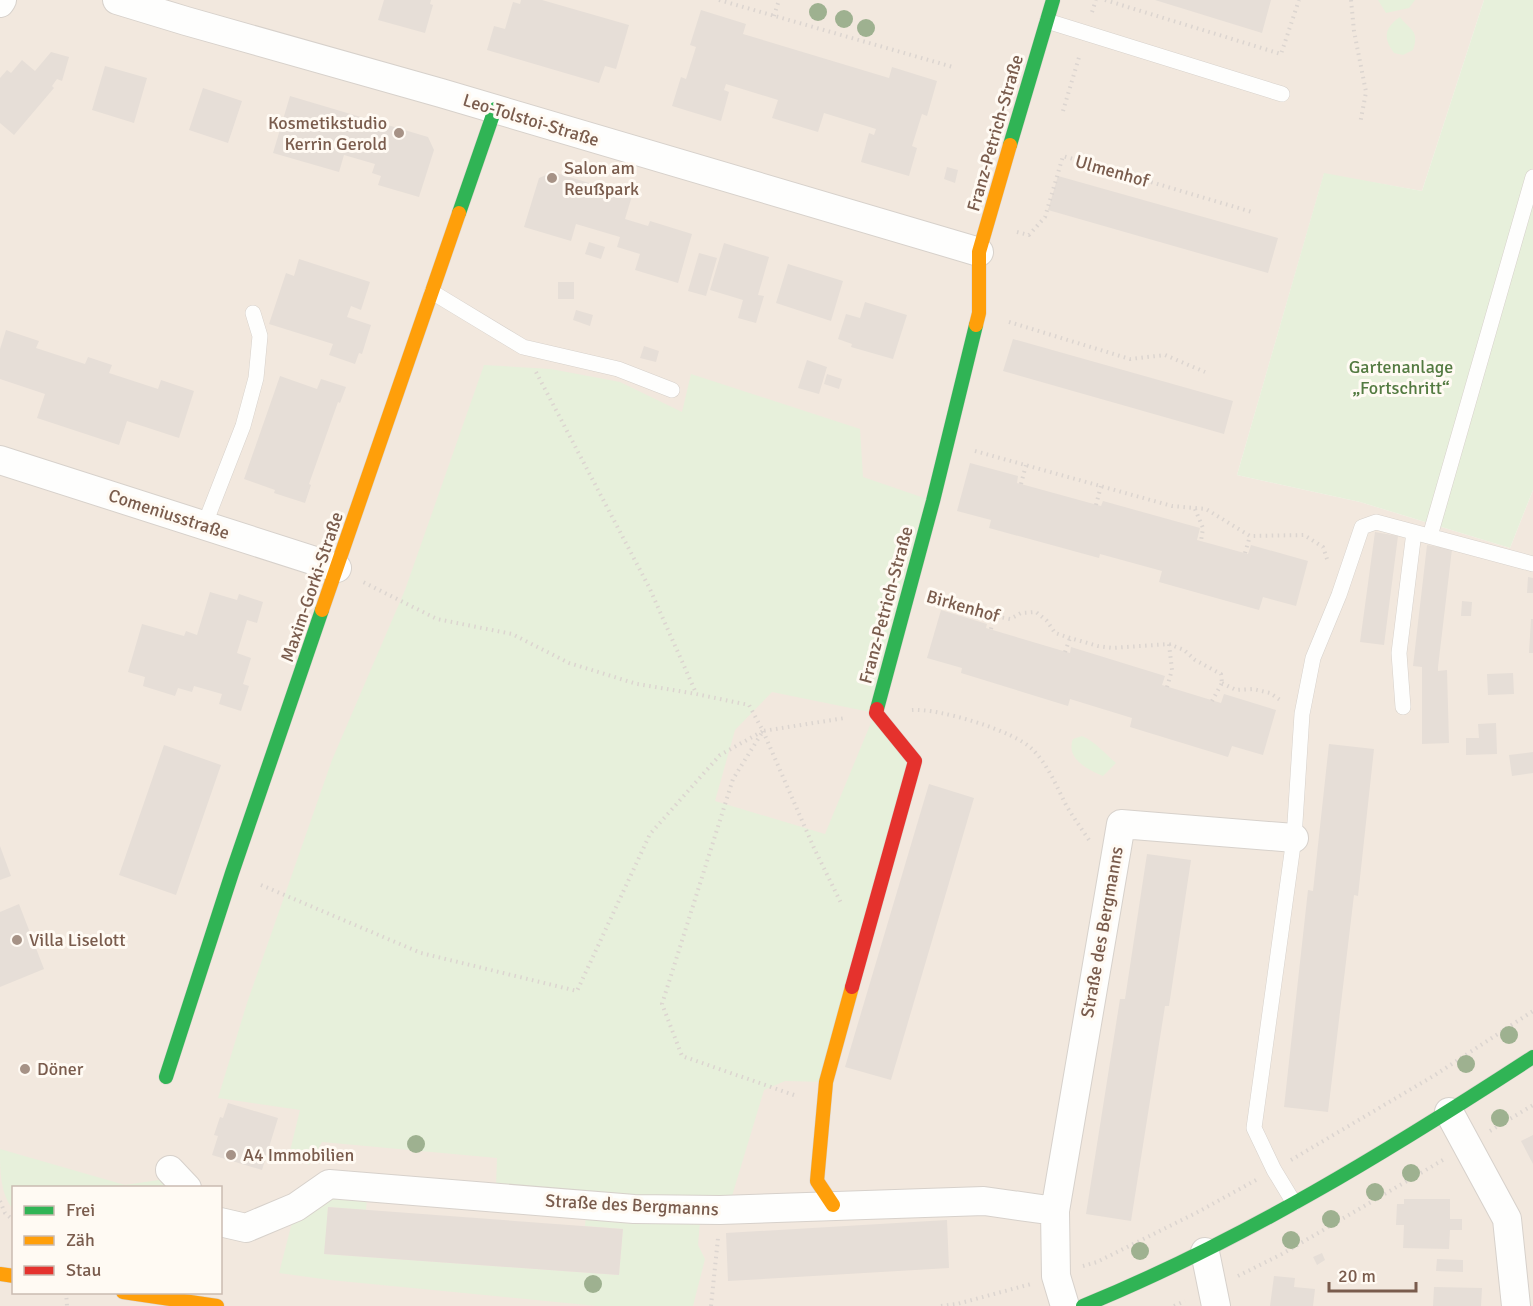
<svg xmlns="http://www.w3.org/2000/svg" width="1533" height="1306" font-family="Signika,sans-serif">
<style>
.residential{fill:#f2e8de;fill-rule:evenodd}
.green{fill:#e7f0db;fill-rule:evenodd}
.building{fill:#e6ded7}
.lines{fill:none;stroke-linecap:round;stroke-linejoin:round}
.lane-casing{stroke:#d7d1cb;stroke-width:16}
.street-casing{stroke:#d7d1cb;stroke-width:30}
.fast-casing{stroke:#d9d2cb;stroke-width:15}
.slow-casing{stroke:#d9d2cb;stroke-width:15}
.jam-casing{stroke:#d9d2cb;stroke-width:15}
.path{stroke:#dcd5d0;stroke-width:4;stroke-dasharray:1.5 4.5;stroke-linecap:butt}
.lane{stroke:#fefefd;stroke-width:15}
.street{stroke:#fefefd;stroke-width:28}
.fast{stroke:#30b455;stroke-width:14}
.slow{stroke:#ff9f0a;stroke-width:14}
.jam{stroke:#e5322d;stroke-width:14}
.tree{fill:#9eb190}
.poi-dot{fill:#a69286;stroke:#fffaf3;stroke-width:2}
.labels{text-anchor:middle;stroke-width:6;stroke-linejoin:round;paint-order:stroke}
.street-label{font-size:18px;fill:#7a5c4d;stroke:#fffaf3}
.poi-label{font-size:18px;fill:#7a5c4d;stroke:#fffaf3;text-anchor:start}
.park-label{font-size:18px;fill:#537a41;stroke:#fffaf3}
</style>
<rect width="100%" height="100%" fill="#f9f5f0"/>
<path class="residential" d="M0,0H1484L1422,191L1324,174L1237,475L1360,502L1510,548L1533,490V1306H0ZM14,1188H220V1292H14Z"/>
<path class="green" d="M1378,0H1415L1409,8L1386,13Z
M1484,0H1533V490L1510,548L1360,502L1237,475L1324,173L1422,191Z
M1400,17C1409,30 1420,29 1413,50L1403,55L1394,53C1383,38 1384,28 1400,17Z
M484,365L551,369L620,382L682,412L691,374L860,429L863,477L933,501L876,713L915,761L826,1082L785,1081L764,1090L729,1206L496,1187L497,1158L322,1142L309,1165L289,1155L300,1110L218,1098L247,1003L332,760L405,590ZM772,692L875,713L825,834L715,801L735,730Z
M1082,736C1096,742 1105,754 1116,763L1103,776C1089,770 1065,759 1073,739Z
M0,1149L125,1185L165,1179L175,1187L14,1188L13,1209C0,1194 0,1169 0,1149Z
M368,1187L366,1210L328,1207L325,1254L619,1275L623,1229L585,1226L586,1213L700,1220L698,1245L705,1259L693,1306H597L330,1280L279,1273L296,1207Z"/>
<path class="building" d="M384,0H431L430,4L433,5L425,33L378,20Z
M521,0H542L629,25L616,69L605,66L599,83L487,50L494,26L505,29L513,2L520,4Z
M1155,0H1271L1262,33Z
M701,10L746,24L743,34L889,78L892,67L937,81L927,116L922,114L912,146L917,148L909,176L861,162L869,133L874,135L876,129L824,113L818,132L772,118L778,100L726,84L724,90L729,92L721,121L672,106L681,77L686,79L696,47L690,45Z
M51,52L69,57L62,81L57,79L52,86L54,88L14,135L0,123V78L7,70L11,73L22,60L35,71Z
M105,66L147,78L134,123L92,110Z
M203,88L242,101L228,143L189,130Z
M290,96L428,137L434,150L419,197L378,185L381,176L372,173L375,164L344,155L339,172L273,153Z
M947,167L958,170L955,183L944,179Z
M553,172L632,196L625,219L648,226L650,221L692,234L678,283L635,270L640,254L617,247L620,237L576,224L571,241L524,227L539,178Z
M1058,176L1278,238L1268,273L1048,210Z
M589,242L605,247L601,259L585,254Z
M724,243L769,257L758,295L764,296L756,323L738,318L743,300L710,290Z
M699,253L717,258L706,296L688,291Z
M299,259L370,282L361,310L351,306L347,317L371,325L362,354L359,353L355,364L329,355L333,344L269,324L286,273L294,276Z
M788,264L843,281L831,321L776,303Z
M558,282H574V299H558Z
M865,302L907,315L893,359L851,347L852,344L838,339L846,314L860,318Z
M576,310L593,315L590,326L573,320Z
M6,330L39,341L36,348L85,364L88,357L112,365L109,373L158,389L161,380L194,391L179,438L127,421L119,445L37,418L45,394L0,379V349Z
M1013,339L1233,401L1224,434L1003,371Z
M644,346L659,351L656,362L640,358Z
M807,360L827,367L819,394L798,388Z
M827,374L842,379L839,389L824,384Z
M280,376L317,389L321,379L346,387L340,403L338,402L309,484L311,485L305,503L274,493L275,490L244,479Z
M970,463L1018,476L1017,483L1021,484L1101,506L1103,501L1200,528L1197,540L1248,554L1251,545L1308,561L1296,606L1263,597L1259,610L1159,582L1162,571L1100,554L1099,558L989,528L991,520L957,511Z
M1375,532L1398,536L1384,645L1360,642Z
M1427,545L1452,549L1438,667V671L1447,670L1449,743L1422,744V667L1413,666Z
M1528,577L1533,578V593H1527Z
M210,592L237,600L239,594L263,602L257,623L247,620L237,653L251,658L243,684L249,686L241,711L219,704L222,694L194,686L192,692L178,688L175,696L143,686L145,677L128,672L142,624L184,636L186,631L197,635Z
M1462,601L1472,602L1471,616H1461Z
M941,610L987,624L986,628L1070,653L1071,647L1165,676L1162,685L1221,703L1224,694L1276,710L1263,755L1232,746L1228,757L1130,727L1132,718L1070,699L1068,706L961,673L962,668L927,658Z
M1531,619H1533V653H1529Z
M1513,673L1514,694L1488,695L1487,674Z
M1496,723L1497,754L1466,755V738H1479L1478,724Z
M1329,744L1374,749L1358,896L1354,895L1328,1112L1284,1107L1308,890L1313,891Z
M164,745L221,765L176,895L119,875Z
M1533,752V773L1512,776L1509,755Z
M929,784L974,798L891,1080L845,1067Z
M0,846L11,876L0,880Z
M1147,854L1191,860L1169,1006H1165L1131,1221L1086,1214L1120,999H1125Z
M19,904L44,969L0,987V912Z
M228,1103L278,1118L262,1170L212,1155L218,1136L214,1135L220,1117L223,1118Z
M1533,1135V1164L1521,1141Z
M1404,1199H1450V1219H1462V1230H1450L1449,1249L1403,1248L1404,1225H1396L1397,1204H1404Z
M328,1207L623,1229L619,1275L324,1254Z
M947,1220L949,1268L728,1281L726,1233Z
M1322,1253L1325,1260L1317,1265L1313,1257Z
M1437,1259L1463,1260V1272L1436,1271Z
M1274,1276L1295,1278L1294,1287L1315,1289L1313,1306H1270Z
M1434,1287L1482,1288L1481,1306H1433Z"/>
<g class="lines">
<defs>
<path id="lane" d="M1047,21L1282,94
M432,292L523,347L618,369L672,390
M204,526L243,426L256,378L260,336L253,313
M1430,536L1533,177
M1403,707L1399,653L1414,532
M1294,1203L1274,1170L1254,1128L1294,838L1302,714L1313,658L1339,595L1362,527L1376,522L1533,564"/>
<path id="street" d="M117,0L186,21L441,93L979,252
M0,3L2,0
M0,460L337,568
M1449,1112L1507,1219L1516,1306
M170,1170L187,1188
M220,1222L246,1228L296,1207L329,1184L634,1209L720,1210L984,1201L1055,1211
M1205,1252L1216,1306
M1065,1306L1056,1276L1055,1211L1121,824L1294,838"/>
<path id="fast" d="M1010,145L1053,0
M459,213L495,109
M877,709L933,501L976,325
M166,1077L232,873L322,610
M1083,1306C1242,1241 1390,1150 1533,1057"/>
<path id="slow" d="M976,325L979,313V252L1010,145
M322,610L459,213
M833,1205L817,1181L826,1082L852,987
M0,1274L14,1276
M123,1292L217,1306"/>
<path id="jam" d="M852,987L915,761L876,713L877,709"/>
</defs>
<use href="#lane" class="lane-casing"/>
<use href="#street" class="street-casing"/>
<use href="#fast" class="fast-casing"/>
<use href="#slow" class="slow-casing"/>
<use href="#jam" class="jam-casing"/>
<path class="path" d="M719,0L953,67
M1105,0L1281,54L1299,0
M1351,0L1354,31L1366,92L1360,124
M1092,12L1096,0
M774,16L779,0
M1063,111L1080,54
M1017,232L1029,235L1045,217L1063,156L1252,212
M1009,322L1130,359L1165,355L1205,372
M536,372L649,587L696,693
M975,451L1172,506L1206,509L1250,536L1304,535L1323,547L1327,559
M1021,484L1026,465
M1096,505L1101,486
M1195,509L1203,528L1201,541
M1245,553L1250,536
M939,600L994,616L1010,619L1021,613L1036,612L1047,621L1055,633L1070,638L1098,646L1112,648L1169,644L1184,650L1195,660L1221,674L1222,683
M991,629L994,616
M1065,652L1070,638
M1222,683L1236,690L1253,689L1270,693L1283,702
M1167,687L1172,670L1169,644
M1212,701L1222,683
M912,710C938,708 1016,731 1033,750C1048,765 1057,787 1066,805C1073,817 1081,828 1089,840
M763,731L814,848L842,905
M261,885L421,953L577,991L650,834L720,755L763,731L749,705L696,694L637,684L569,663L512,634L437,619L363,582
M794,1095L682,1056L662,1004L733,779L763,731L845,718
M1490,1131L1533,1105
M1291,1160L1435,1075L1533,1011
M0,1201L5,1213L14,1221
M1083,1266L1097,1262L1196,1213L1256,1180
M1238,1276L1282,1254L1443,1160
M66,1292L67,1306
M711,1306L718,1238
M941,1306L957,1304L1031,1284
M1174,1306L1185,1301"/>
<use href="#lane" class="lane"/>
<use href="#street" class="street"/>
<use href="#fast" class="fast"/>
<use href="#slow" class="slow"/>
<use href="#jam" class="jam"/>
</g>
<g class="tree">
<circle cx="818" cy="12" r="9"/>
<circle cx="844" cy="19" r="9"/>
<circle cx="866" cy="28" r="9"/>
<circle cx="1509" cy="1035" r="9"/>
<circle cx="1466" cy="1064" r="9"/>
<circle cx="1500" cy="1118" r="9"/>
<circle cx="416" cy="1144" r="9"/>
<circle cx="1411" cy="1173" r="9"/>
<circle cx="1375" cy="1192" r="9"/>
<circle cx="1331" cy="1219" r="9"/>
<circle cx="1291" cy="1240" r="9"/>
<circle cx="1140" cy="1251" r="9"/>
<circle cx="593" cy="1284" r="9"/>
</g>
<g class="poi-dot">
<circle cx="399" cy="133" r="6"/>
<circle cx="552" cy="178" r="6"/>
<circle cx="17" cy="940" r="6"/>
<circle cx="25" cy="1069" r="6"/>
<circle cx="231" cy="1155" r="6"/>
</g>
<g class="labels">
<g class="street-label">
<text transform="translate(531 120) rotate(17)" y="6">Leo-Tolstoi-Straße</text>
<text transform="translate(995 133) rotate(-74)" y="6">Franz-Petrich-Straße</text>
<text transform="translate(1112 171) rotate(16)" y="6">Ulmenhof</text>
<text transform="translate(169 514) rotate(18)" y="6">Comeniusstraße</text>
<text transform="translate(312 587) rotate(-71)" y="6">Maxim-Gorki-Straße</text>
<text transform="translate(886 605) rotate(-75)" y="6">Franz-Petrich-Straße</text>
<text transform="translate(963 606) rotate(16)" y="6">Birkenhof</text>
<text transform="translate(1102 932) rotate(-80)" y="6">Straße des Bergmanns</text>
<text transform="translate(632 1205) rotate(3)" y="6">Straße des Bergmanns</text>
</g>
<g class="poi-label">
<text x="387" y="129" text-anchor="end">Kosmetikstudio<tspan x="387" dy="21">Kerrin Gerold</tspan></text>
<text x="564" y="174">Salon am<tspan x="564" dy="21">Reußpark</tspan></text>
<text x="29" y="946">Villa Liselott</text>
<text x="37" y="1075">Döner</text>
<text x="243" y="1161">A4 Immobilien</text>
</g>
<g class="park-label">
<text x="1401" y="373">Gartenanlage<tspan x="1401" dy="21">„Fortschritt“</tspan></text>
</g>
</g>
<rect x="12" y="1186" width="210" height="108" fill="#fffaf3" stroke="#cabbb1" stroke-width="1.5"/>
<rect x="24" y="1206" width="30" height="9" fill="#30b455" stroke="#cabbb1" stroke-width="1.5"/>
<text x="66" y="1216" font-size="18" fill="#7a5c4d">Frei</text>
<rect x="24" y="1236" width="30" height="9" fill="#ff9f0a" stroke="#cabbb1" stroke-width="1.5"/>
<text x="66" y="1246" font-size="18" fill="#7a5c4d">Zäh</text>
<rect x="24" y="1266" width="30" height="9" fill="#e5322d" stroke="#cabbb1" stroke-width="1.5"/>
<text x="66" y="1276" font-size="18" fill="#7a5c4d">Stau</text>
<path d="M1329 1282v9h87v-9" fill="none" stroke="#7a5c4d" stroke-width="3"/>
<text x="1338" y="1282" font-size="18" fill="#7a5c4d" stroke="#fffaf3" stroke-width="4.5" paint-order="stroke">20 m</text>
</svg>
